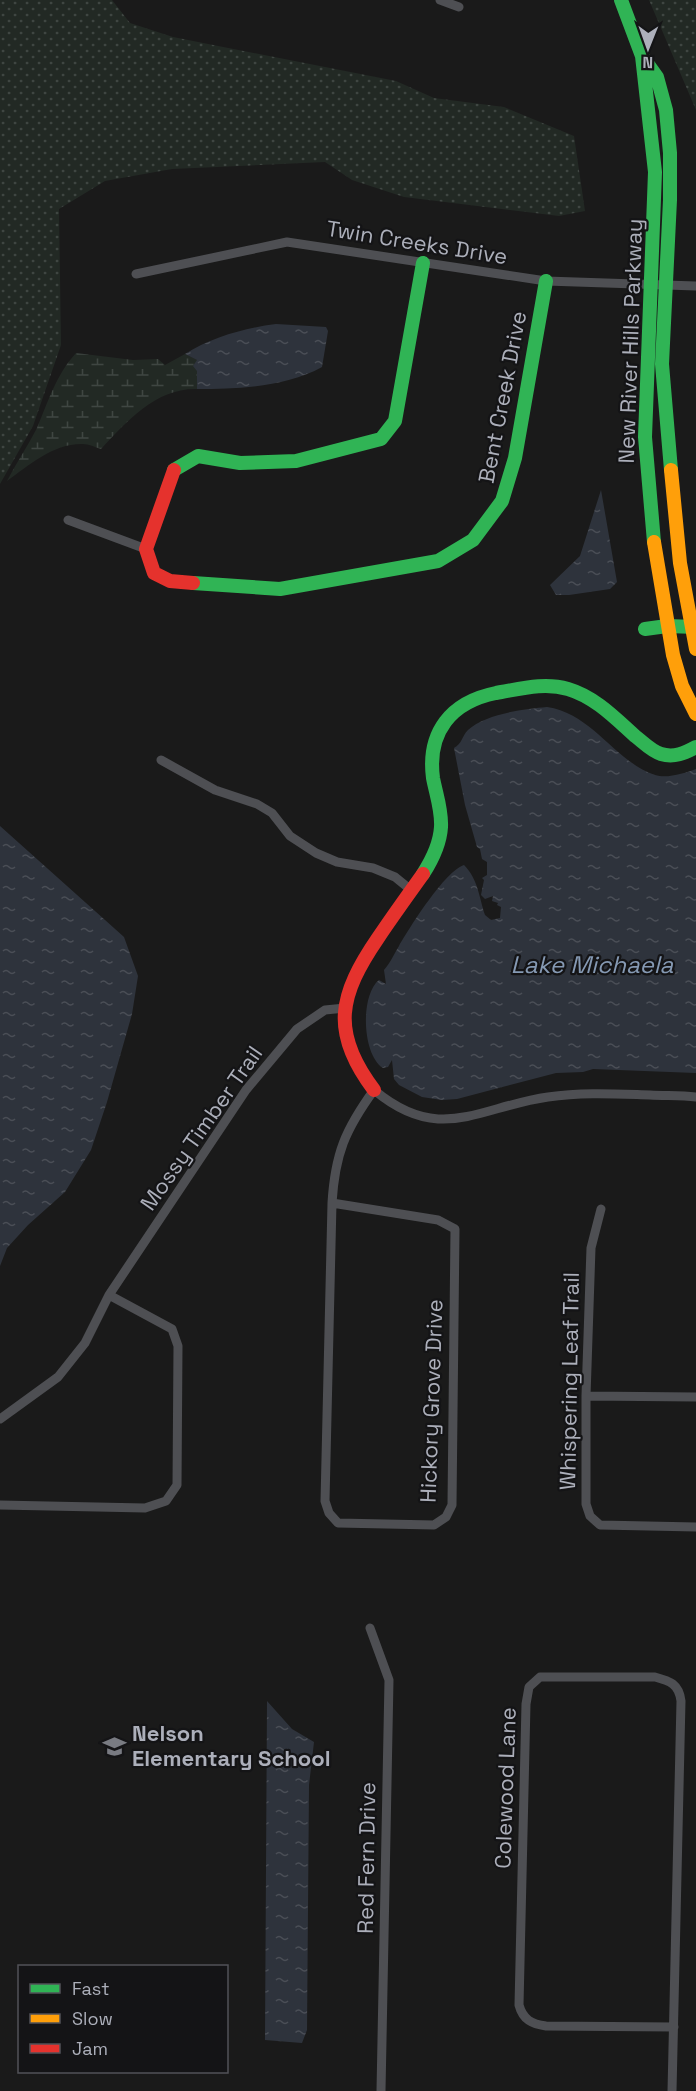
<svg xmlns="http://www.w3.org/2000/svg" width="696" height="2091" font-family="'Space Grotesk',sans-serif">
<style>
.grass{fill:url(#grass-dots)}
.wetland{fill:url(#wetland-marsh)}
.water{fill:url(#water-ripples)}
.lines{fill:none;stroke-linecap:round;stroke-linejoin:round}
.street{stroke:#4e4f53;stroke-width:9}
.fast{stroke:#30b455;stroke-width:14}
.slow{stroke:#ff9f0a;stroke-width:14}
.jam{stroke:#e5322d;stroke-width:14}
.labels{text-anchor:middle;stroke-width:4.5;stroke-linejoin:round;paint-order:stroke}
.street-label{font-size:22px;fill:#acafba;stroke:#141416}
.poi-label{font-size:22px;font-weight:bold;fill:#acafba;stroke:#141416;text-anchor:start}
.water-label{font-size:24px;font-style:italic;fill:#8599b3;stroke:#141416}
</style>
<defs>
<pattern id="grass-dots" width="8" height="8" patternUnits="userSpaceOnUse" patternTransform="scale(1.5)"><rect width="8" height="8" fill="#222924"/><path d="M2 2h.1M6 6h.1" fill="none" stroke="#3f4642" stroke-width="1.8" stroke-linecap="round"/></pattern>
<pattern id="wetland-marsh" width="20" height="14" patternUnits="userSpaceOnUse" patternTransform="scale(1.5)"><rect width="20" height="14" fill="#222924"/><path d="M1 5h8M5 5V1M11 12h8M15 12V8" fill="none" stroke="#3f4642"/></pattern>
<pattern id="water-ripples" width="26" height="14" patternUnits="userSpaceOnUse" patternTransform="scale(1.5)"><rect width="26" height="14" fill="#2e333c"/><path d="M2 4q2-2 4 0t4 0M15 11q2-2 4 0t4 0" fill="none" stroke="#4a4e56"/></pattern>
</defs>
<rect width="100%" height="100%" fill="#1a1a1a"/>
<path class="grass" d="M0,0H112L130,23L173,37L396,81L434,98L504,107L574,136L585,211L559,216L404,197L352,180L325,162L172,169L105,181L59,209L61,345L33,426L0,484Z
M649,0H696V110Z"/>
<path class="wetland" d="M76,353L133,360L158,359L165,365L185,354L197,360V389C156,388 127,421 101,449C95,447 89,444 83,444C54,443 29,465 7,481C16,463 28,446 37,428C48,402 56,375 76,353Z"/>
<path class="water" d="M276,324L326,327L328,331L322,367C286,387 237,389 197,389V371L193,366L197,360L185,354C212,337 245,328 276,324Z
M601,490L617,582L610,589L569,595H556L550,585L580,556Z
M547,707C593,714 614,761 655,775C667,779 685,773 696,769V1073L593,1069L583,1072L556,1073L457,1099L442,1100L422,1097L399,1085L394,1079L392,1060L388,1067L383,1068C362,1055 360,995 379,980L386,984L384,970C391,962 394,954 399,946C410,927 445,871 464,865C478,879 479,897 485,915L491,920L500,918L501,907L497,905L498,903L492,901L493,896L485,899L481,895L484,880L482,878L487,875V862L482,859L480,849L477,847L465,805L454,748C462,744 462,736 468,730C485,714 524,709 547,707Z
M0,826L124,937L138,976L132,1014L107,1102L91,1150L65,1192L28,1225L7,1248L0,1266Z
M267,1701L292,1729L314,1742L309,1785L307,2030L302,2043L265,2040Z"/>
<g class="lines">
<path class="street" d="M440,0L459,7
M136,274L287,242L546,281L696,286
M68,520L146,549
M161,760L215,790L257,804L272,813L290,836L316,853L337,862L373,868L395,877L411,890
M332,1203L438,1220L455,1229L452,1505L446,1517L434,1525L338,1523L329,1513L325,1501Z
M332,1203C335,1154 345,1130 374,1090C440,1145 478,1107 548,1097C583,1092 616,1094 650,1095C665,1096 681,1095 696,1097
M601,1209L591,1248L586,1396V1504L590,1516L600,1525L696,1527
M109,1295L246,1090L297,1029L325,1010L345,1008
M586,1396L696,1397
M0,1419L58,1377L85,1343L109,1295L172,1329L178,1346L177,1485L166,1501L145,1508L0,1505
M370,1628L389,1680L381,2091
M672,2091L681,1701C679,1684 670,1681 655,1677H540L529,1687L526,1704L519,2005C523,2020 532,2024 546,2026L674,2027"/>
<path class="fast" d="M621,0L642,56L655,172L645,437L654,542
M642,56L657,77L666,110L670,153V200L662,364L671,470
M174,470L198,456L240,463L296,461L381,439L395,421L423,263
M193,583L280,589L438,561L473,540L502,501L515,458L546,281
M645,629L667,626L696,627
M423,874C432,860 440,844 441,827C442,810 436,794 433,778C427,732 451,702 496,693C520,689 544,682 568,689C595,697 615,718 635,736C643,742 651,751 661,754C674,758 685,753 696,747"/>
<path class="slow" d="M671,470L680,563L696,649
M654,542L673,655L682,686L696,714"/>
<path class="jam" d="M174,470L146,549L154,573L170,581L193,583
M374,1090C330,1032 339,995 378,938C392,917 408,895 423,874"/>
</g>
<defs>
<symbol id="school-bare" viewBox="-9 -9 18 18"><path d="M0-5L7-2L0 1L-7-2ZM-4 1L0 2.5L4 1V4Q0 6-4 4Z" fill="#797b82" stroke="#141416" stroke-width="2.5" paint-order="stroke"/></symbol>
</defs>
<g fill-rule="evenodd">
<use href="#school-bare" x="98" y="1730" width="33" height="33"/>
</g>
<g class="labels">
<g class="street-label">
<text transform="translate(417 242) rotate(9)" y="8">Twin Creeks Drive</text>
<text transform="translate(630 341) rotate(-88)" y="8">New River Hills Parkway</text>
<text transform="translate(502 397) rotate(-79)" y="8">Bent Creek Drive</text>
<text transform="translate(201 1128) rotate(-55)" y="8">Mossy Timber Trail</text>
<text transform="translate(569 1381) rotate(-89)" y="8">Whispering Leaf Trail</text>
<text transform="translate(431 1401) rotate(-88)" y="8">Hickory Grove Drive</text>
<text transform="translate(505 1788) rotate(-88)" y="8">Colewood Lane</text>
<text transform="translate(366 1858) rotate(-89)" y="8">Red Fern Drive</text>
</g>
<g class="poi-label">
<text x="132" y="1741">Nelson<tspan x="132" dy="25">Elementary School</tspan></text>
</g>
<g class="water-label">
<text x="592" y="973">Lake Michaela</text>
</g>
</g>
<rect x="18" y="1965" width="210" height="108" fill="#141416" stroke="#515258" stroke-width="1.5"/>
<rect x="30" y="1984" width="30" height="9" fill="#30b455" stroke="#515258" stroke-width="1.5"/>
<text x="72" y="1995" font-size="18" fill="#acafba">Fast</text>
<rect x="30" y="2014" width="30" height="9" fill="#ff9f0a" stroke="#515258" stroke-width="1.5"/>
<text x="72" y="2025" font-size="18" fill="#acafba">Slow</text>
<rect x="30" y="2044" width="30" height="9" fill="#e5322d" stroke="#515258" stroke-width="1.5"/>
<text x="72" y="2055" font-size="18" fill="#acafba">Jam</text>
<g transform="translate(648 48) rotate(181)" stroke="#141416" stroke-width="4.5" paint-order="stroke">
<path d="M0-4.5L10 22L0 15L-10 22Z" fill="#acafba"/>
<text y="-9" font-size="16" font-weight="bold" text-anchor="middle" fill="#acafba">N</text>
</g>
</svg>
